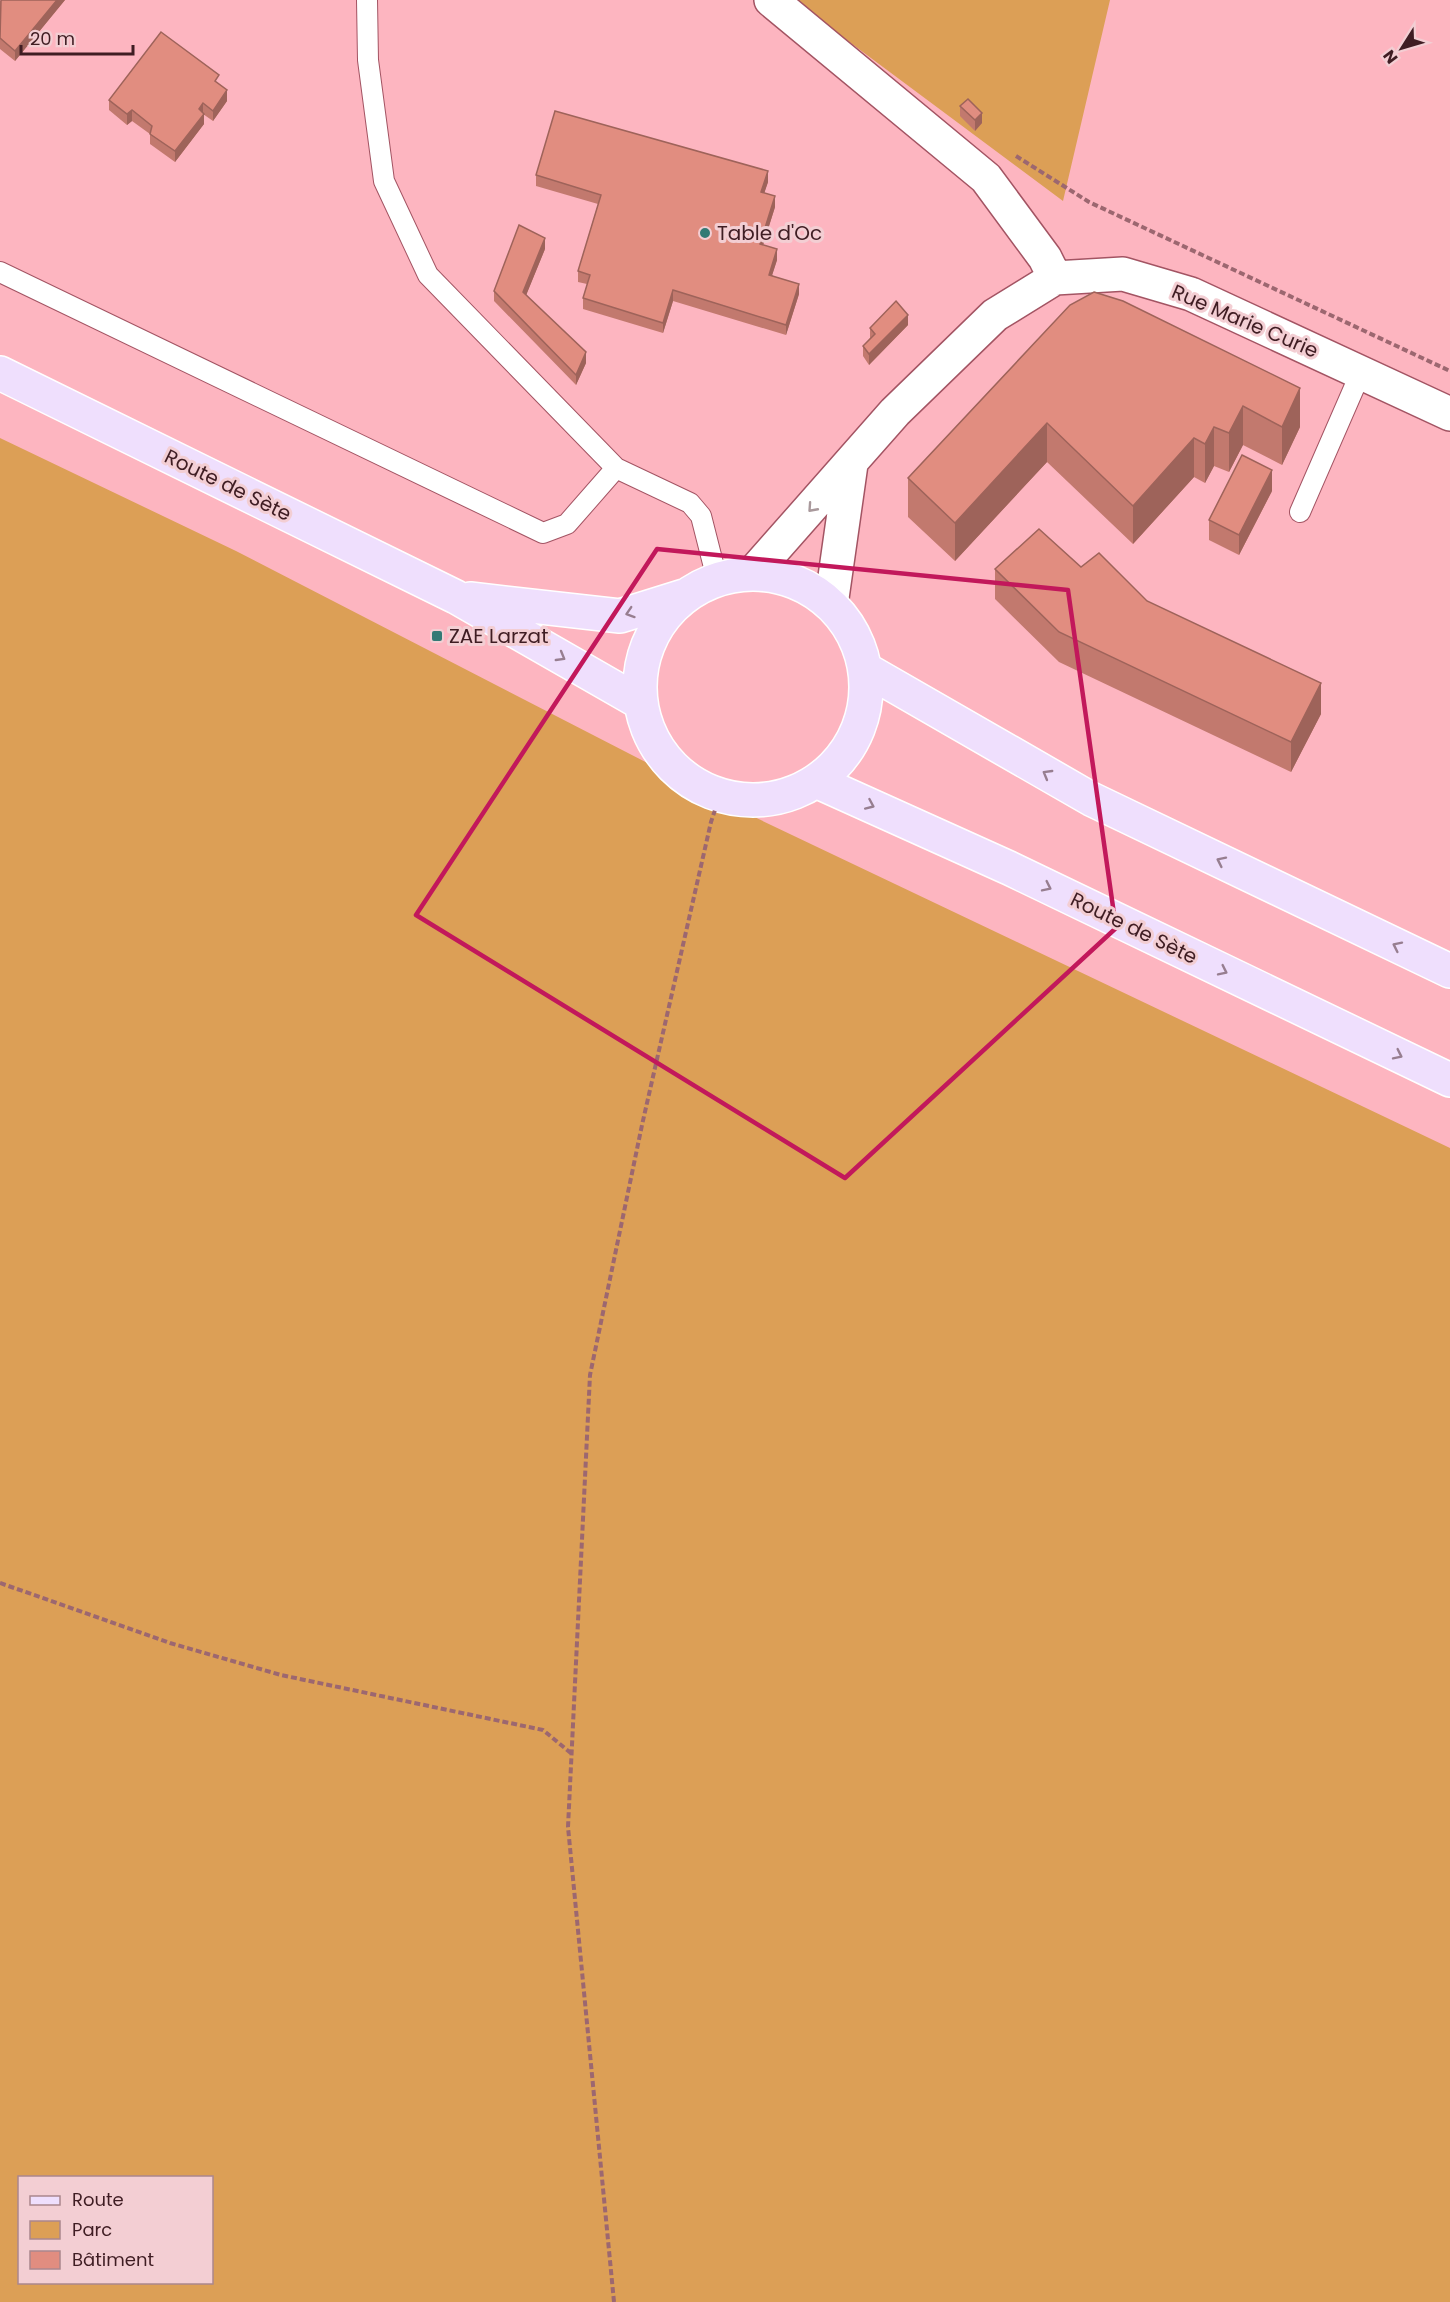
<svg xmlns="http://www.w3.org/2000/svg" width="1450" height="2302" font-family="Poppins,sans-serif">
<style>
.green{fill:#dc9f56;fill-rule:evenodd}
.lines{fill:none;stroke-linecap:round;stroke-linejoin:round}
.service-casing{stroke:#a35463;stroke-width:22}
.minor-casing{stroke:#a35463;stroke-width:36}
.primary-casing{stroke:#fff;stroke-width:36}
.path{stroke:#9c6770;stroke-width:4;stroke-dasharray:6 3;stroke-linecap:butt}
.service{stroke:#fff;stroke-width:20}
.minor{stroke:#fff;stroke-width:33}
.primary{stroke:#efdffd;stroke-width:33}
.wall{fill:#c2796e}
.shaded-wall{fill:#9e635a}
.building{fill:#e18d80;stroke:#9e635a;stroke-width:1.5}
.oneway{stroke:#a9999c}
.oneway2{stroke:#977e90}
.marked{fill:none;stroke:#c2185b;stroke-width:4.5;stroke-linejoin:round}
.poi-dot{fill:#327a75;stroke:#f3ced3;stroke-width:2}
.labels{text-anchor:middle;stroke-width:6;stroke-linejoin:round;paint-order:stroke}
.poi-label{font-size:20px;fill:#3f1d23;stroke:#f3ced3;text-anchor:start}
.street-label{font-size:20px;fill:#3f1d23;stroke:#f3ced3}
</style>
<rect width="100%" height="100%" fill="#fdb5c0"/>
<path class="green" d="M793,0H1110L1063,201Z
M0,438L236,551L727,804L1450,1148V2302H0ZM20,2178H212V2282H20Z"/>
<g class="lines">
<defs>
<path id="service" d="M367,0L368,60L384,181L428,275L616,468L690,503L701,516L717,579
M0,272L543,533L567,524L616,468
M1300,512L1361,372"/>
<path id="minor" d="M771,0L986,178L1045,258L1055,278
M753,573L895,412L995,315L1055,278L1123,274L1191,294L1450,414
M831,605L851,464"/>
<path id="primary" d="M0,373L456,597L641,703
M640 687a113 113 0 1 1 226 0a113 113 0 1 1-226 0Z
M470,599L620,616L684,596
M865,669L1091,799L1450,971
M816,781L1009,868L1450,1080"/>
</defs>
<use href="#service" class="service-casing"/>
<use href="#minor" class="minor-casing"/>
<use href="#primary" class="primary-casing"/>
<path class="path" d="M1016,156L1089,202L1450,371
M0,1583L170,1643L281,1675L543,1730L572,1754
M614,2302L568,1827L590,1375L642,1125L711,822L720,795"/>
<use href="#service" class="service"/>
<use href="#minor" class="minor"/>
<use href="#primary" class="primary"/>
</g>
<path class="wall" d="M65,0L15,61L0,49V1Z
M219,84L227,101L213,121L203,114L204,124L175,162L150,144V134L132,121L127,125L109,110V100Z
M960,106L982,123L975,131L960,116Z
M536,175L768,182L764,193L775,207L763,245L777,260L772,275L799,294L786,335L673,301L663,333L583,309V298L587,284L578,282V271L598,204L536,186Z
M545,249L526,295L586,363L576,385L494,301V291Z
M1070,305L1300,427L1282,465L1243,445L1229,472L1214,466L1205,483L1194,477L1133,544L1047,462L955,561L908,517V478Z
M908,325L869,365L863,356V346L870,338V328Z
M1272,491L1239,555L1209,540V520Z
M1081,567L1147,601L1321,714L1291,772L1059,662L995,599V569Z"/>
<path class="shaded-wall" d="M57,0H65L15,61V51Z
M227,90V101L213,121V111Z
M203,103V114L199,109Z
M132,110V121L127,125V114Z
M982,113V123L975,131V120Z
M204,114V124L175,162V151Z
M768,171V182L761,203V192Z
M775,196V207L760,255V244Z
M545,238V249L523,303V292Z
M777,249V260L769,285V275Z
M799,284V294L786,335V325Z
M673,290V301L663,333V323Z
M908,315V325L869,365V354Z
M586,352V363L576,385V375Z
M1300,388V427L1282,465V427Z
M1243,406V445L1229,472V433Z
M1047,423V462L955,561V523Z
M1214,427V466L1205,483V444Z
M1194,438V477L1133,544V506Z
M1272,470V491L1239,555V535Z
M1321,683V714L1291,772V742Z"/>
<path class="building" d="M1,0H57L15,51L0,38Z
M161,32L219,75L215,81L227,90L213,111L203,103L199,109L204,114L175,151L150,134L152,126L132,110L127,114L109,100Z
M968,99L982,113L975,120L960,106Z
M555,111L768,171L761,192L775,196L760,244L777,249L769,275L799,284L786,325L673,290L663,323L583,298L590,275L578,271L601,195L536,175Z
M519,225L545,238L523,292L586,352L576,375L494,291Z
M1094,292L1123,301L1300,388L1282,427L1243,406L1229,433L1214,427L1205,444L1194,438L1133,506L1047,423L955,523L908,478L1070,305Z
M896,301L908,315L869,354L863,346L875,334L870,328Z
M1242,455L1272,470L1239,535L1209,520Z
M1039,529L1081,567L1099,553L1147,601L1321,683L1291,742L1059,632L995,569Z"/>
<defs><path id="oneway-chevron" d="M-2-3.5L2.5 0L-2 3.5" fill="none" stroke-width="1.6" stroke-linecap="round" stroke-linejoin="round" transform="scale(1.5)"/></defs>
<use class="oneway" href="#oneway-chevron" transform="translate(812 508) rotate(132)"/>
<g class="oneway2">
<use href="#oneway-chevron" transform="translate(630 613) rotate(162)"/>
<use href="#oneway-chevron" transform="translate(561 657) rotate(30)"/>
<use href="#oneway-chevron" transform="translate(1047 774) rotate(-150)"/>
<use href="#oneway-chevron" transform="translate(870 805) rotate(24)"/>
<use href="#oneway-chevron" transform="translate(1221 861) rotate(-154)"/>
<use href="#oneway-chevron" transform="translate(1047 887) rotate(26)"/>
<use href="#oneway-chevron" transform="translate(1397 946) rotate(-154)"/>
<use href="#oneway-chevron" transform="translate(1223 971) rotate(26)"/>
<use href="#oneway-chevron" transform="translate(1398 1055) rotate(26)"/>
</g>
<path class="marked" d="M657,549L1068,590L1116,928L845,1178L416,915Z"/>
<g class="poi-dot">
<circle cx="705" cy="233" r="6"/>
<rect x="431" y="630" width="12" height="12" rx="3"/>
</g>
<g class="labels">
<g class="poi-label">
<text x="717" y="240">Table d'Oc</text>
<text x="449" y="643">ZAE Larzat</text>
</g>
<g class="street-label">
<text transform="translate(1245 321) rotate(23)" y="7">Rue Marie Curie</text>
<text transform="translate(228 485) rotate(26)" y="7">Route de Sète</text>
<text transform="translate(1134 928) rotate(26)" y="7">Route de Sète</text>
</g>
</g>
<rect x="18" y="2176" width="195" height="108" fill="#f3ced3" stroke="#ab878d" stroke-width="1.5"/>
<rect x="30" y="2196" width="30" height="9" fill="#efdffd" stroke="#ab878d" stroke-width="1.5"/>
<text x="72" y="2206" font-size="18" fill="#3f1d23">Route</text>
<rect x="30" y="2221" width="30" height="18" fill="#dc9f56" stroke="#ab878d" stroke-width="1.5"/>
<text x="72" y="2236" font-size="18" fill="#3f1d23">Parc</text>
<rect x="30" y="2251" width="30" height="18" fill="#e18d80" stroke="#ab878d" stroke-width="1.5"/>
<text x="72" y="2266" font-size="18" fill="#3f1d23">Bâtiment</text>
<g transform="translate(1402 48) rotate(233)" stroke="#f3ced3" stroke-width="4.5" paint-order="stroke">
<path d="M0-4.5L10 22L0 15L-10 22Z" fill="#3f1d23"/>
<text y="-9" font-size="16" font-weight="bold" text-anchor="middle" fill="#3f1d23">N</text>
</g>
<path d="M21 45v9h112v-9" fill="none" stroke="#3f1d23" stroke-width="3"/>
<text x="30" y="45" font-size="18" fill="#3f1d23" stroke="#f3ced3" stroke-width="4.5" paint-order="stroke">20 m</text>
</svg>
